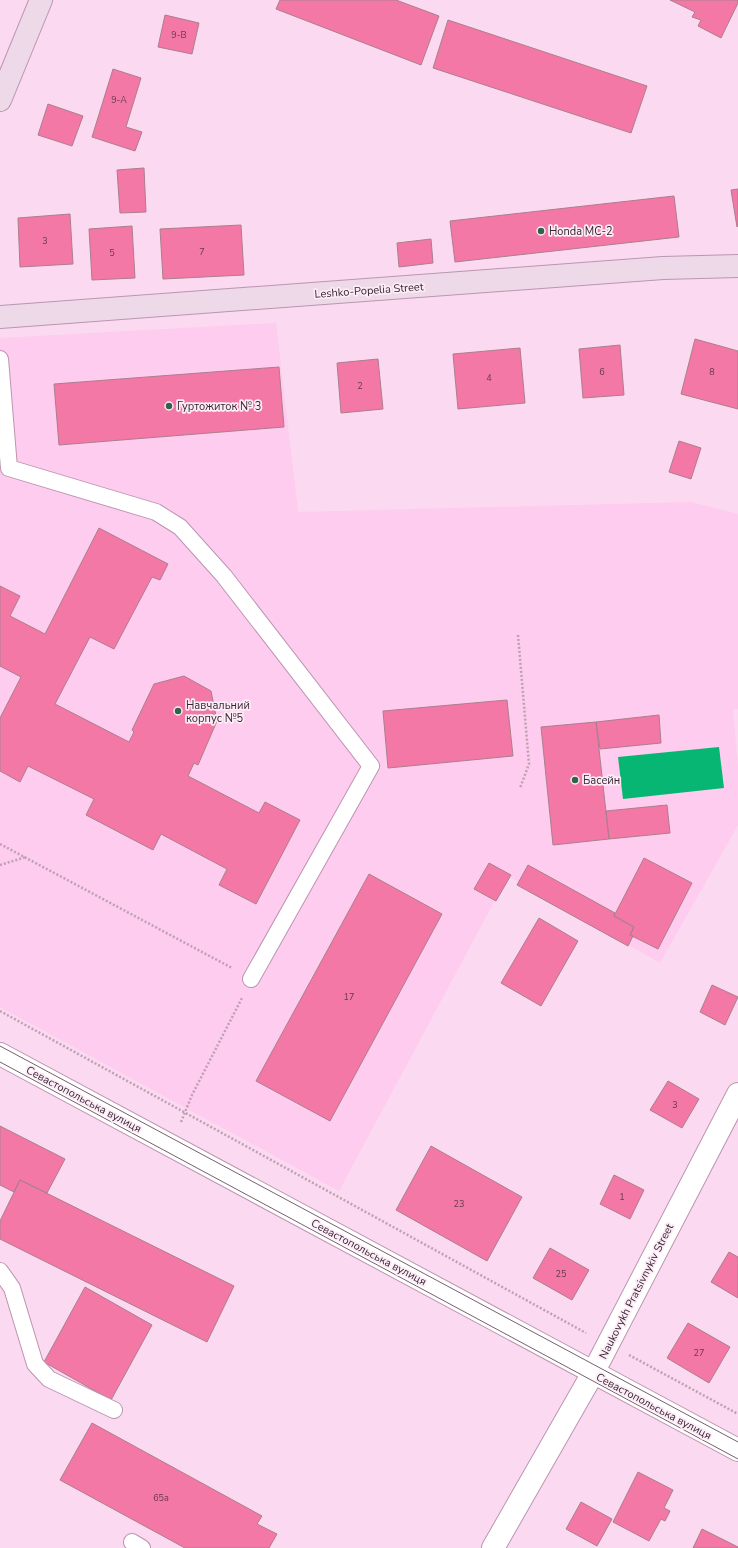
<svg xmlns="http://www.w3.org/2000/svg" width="738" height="1548" font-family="'Nunito Sans',sans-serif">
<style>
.built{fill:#feccee}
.water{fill:#08b673}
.building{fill:#f378a6;stroke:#ac7e8c}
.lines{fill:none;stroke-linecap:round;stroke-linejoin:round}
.lane-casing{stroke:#bc95b0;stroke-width:18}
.street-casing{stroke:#bc95b0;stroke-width:24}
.secondary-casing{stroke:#bc95b0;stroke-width:24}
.path{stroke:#bda1b3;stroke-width:2.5;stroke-dasharray:2 2;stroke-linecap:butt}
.lane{stroke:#fff;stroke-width:16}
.street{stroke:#fff;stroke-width:22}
.secondary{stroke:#edd9e7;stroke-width:22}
.tram{stroke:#76606f;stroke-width:1}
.poi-dot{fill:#306348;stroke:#fdecf7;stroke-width:1.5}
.labels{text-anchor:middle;stroke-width:3.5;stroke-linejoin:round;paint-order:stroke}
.number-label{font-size:9px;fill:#653b4e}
.poi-label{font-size:11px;fill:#362731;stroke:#fdecf7;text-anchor:start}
.street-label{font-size:11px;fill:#362731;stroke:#fdecf7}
</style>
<rect width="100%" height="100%" fill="#fbd9f0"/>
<path class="built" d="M276,323L298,512L691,502L738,514V709L733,710L738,765V825L660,963L508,876L339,1191L0,1007V338Z"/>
<path class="water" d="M719,747L724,788L623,799L618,757Z"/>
<path class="building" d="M280,0H396L439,16L421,65L276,9Z
M670,0H738V3L721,38L698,26L701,20L692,17L695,12Z
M165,15L199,23L192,54L158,47Z
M448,20L647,86L631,133L433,68Z
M113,69L141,78L126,127L142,132L135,151L92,137Z
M48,104L83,116L72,146L38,135Z
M144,168L146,212L120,213L117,170Z
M738,189V226L737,227L731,190Z
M674,196L679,237L455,262L450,221Z
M70,214L73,264L20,267L18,218Z
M241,225L244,275L163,279L160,229Z
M132,226L135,278L92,280L89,229Z
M431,239L433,263L399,267L397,243Z
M695,339L738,351V409L681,394Z
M620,345L624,395L583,398L579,349Z
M520,348L525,403L458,409L453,354Z
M378,359L383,409L341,413L337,363Z
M279,367L284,427L59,445L54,384Z
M679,441L701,448L691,479L669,472Z
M99,528L168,564L160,580L152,577L114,649L90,637L55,704L129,742L134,732L132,730L154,684L184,676L211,691L217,721L198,765L194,763L188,776L259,813L265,802L300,820L256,904L219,885L227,869L161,834L153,850L86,815L94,799L28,766L20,782L0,771V718L21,677L0,666V586L20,596L10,616L45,634Z
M507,700L513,756L388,768L383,711Z
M659,715L661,743L600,749L596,722Z
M596,722L609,839L553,845L541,727Z
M667,805L670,833L609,839L606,811Z
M644,858L692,883L658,949L630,935L634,927L614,916Z
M489,863L511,875L496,901L474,889Z
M528,865L615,913L614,916L634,927L630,935L633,936L628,946L517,885Z
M369,874L442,914L330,1121L256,1081Z
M539,918L578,941L541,1006L501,983Z
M712,985L738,997L725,1025L700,1012Z
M668,1081L699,1099L682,1128L650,1110Z
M0,1126L65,1159L47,1193L20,1180L14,1192L0,1185Z
M431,1146L522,1197L487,1261L396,1210Z
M614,1175L644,1190L630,1219L600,1204Z
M20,1180L234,1286L207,1342L0,1239V1221Z
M550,1248L589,1270L572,1300L533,1278Z
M729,1252L738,1257V1298L711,1282Z
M85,1287L152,1325L111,1400L44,1362Z
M688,1323L730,1347L709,1383L667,1358Z
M92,1423L262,1516L257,1524L277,1534L269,1548H185L60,1480Z
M638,1472L673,1490L664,1508L670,1511L665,1521L661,1519L649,1541L613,1522Z
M581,1502L612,1519L597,1546L566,1529Z
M702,1529L738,1547L737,1548H693Z"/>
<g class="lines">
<defs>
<path id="lane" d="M0,359L9,468L156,512L180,527L224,576L371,766L251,979
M0,1271L12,1288L35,1364L49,1379L114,1410
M132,1542L142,1548"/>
<path id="street" d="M0,1054L738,1450
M493,1548L593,1373L738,1094"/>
<path id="secondary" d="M0,100L41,0
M0,317L663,268L738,266"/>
</defs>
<use href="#lane" class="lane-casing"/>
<use href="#street" class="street-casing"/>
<use href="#secondary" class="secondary-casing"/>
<path class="path" d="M518,635L529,764L520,788
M0,844L232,968
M0,865L26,857
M0,1011L586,1333
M181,1122L192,1095L242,998
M629,1355L738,1414"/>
<use href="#lane" class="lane"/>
<use href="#street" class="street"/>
<use href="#secondary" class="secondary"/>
<path class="tram" d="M0,1046L738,1442
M0,1062L738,1459"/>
</g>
<g class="poi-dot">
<circle cx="541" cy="231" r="4"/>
<circle cx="169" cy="406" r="4"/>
<circle cx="178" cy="711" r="4"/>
<circle cx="575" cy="780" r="4"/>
</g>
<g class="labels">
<g class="number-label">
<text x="179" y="38">9-В</text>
<text x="119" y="103">9-А</text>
<text x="45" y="244">3</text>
<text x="202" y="255">7</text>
<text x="112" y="256">5</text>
<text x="602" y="375">6</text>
<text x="712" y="375">8</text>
<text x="489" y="381">4</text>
<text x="360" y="389">2</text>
<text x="349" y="1000">17</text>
<text x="675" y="1108">3</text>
<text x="622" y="1200">1</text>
<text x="459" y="1207">23</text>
<text x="561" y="1277">25</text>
<text x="699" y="1356">27</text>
<text x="161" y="1501">65а</text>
</g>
<g class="poi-label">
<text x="549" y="235">Honda МС-2</text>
<text x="177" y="410">Гуртожиток № 3</text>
<text x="186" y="709">Навчальний<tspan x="186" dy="13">корпус №5</tspan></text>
<text x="583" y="784">Басейн</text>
</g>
<g class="street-label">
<text transform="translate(369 290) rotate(-4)" y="4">Leshko-Popelia Street</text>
<text transform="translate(84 1099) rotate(28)" y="4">Севастопольська вулиця</text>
<text transform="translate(369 1252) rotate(28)" y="4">Севастопольська вулиця</text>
<text transform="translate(636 1291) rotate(-63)" y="4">Naukovykh Pratsivnykiv Street</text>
<text transform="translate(654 1406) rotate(28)" y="4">Севастопольська вулиця</text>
</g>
</g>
</svg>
